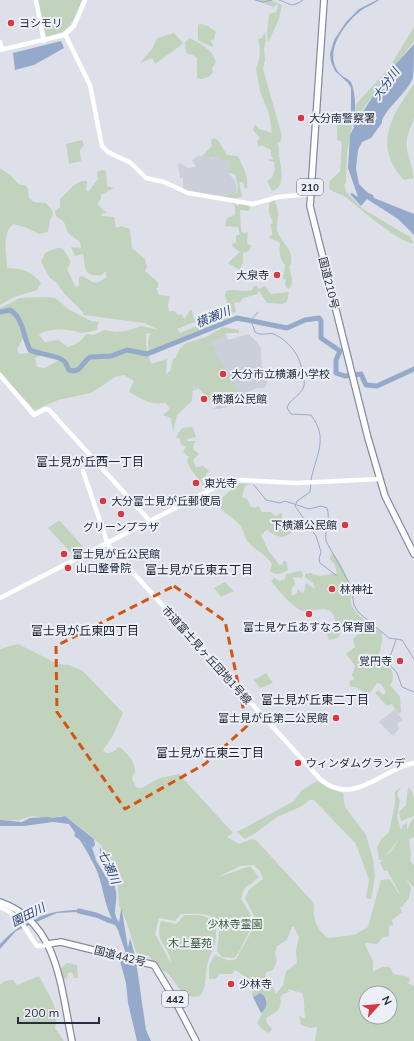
<svg xmlns="http://www.w3.org/2000/svg" width="414" height="1041" font-family="Mulish,'Noto Sans JP',sans-serif">
<style>
.built{fill:#cbcfda}
.green{fill:#c1d2bd;fill-rule:evenodd}
.water{fill:#95aacb}
.lines{fill:none;stroke-linecap:round;stroke-linejoin:round}
.stream{stroke:#95aacb;stroke-width:1}
.river{stroke:#95aacb;stroke-width:5}
.highway-casing{stroke:#838ca0;stroke-width:8}
.secondary{stroke:#fff;stroke-width:4.5}
.highway{stroke:#fff;stroke-width:5.5}
.marked{fill:none;stroke:#d45511;stroke-width:3;stroke-dasharray:8 5;stroke-linejoin:round}
.poi-dot{fill:#d73842;stroke:#eceff6;stroke-width:1.5}
.labels{text-anchor:middle;stroke-width:4;stroke-linejoin:round;paint-order:stroke}
.shield{fill:#eceff6;stroke:#616776;stroke-width:1}
.shield-label{font-size:10px;font-weight:bold;fill:#252d3f}
.poi-label{font-size:11px;fill:#252d3f;stroke:#eceff6;text-anchor:start}
.street-label{font-size:11px;fill:#252d3f;stroke:#eceff6}
.park-label{font-size:11px;fill:#365c32;stroke:#eceff6}
.water-label{font-size:12px;font-style:italic;fill:#2d4776;stroke:#eceff6}
.neighbourhood-label{font-size:12px;fill:#181e30;stroke:#eceff6}
</style>
<rect width="100%" height="100%" fill="#dde0e8"/>
<path class="built" d="M198,156H207L211,159L217,156L230,159L229,174L235,181L237,189L236,193L214,196L183,191V178H180L178,165L180,163L188,168L196,167L192,160Z
M226,334L228,340L248,334L257,342L261,349L262,369L268,380L265,388H257L246,393L239,402L230,406L220,409H212L216,408L215,404L213,405L199,388L194,391L181,376L180,370L190,362L197,360L207,345L219,336Z
M395,709L403,720L397,724L399,729L393,736L379,722Z"/>
<path class="green" d="M37,0H82C73,22 71,32 46,37Z
M255,0H271L282,5L279,19L268,43L267,35L269,14L276,12L278,6L277,4L274,7Z
M200,24L208,26L216,32L214,39L210,41L213,44L212,47L198,40V25Z
M414,27V41L362,110L355,123L353,121L357,103L389,68Z
M265,32L266,40L264,49L265,60L263,69L282,136L280,142L277,143C280,147 278,150 279,155C281,166 286,188 272,191L267,181L272,178L275,169L274,162L267,160L274,159L271,156V150L261,145L258,147L257,141L260,138L253,130L255,124L259,129L272,133L269,113L260,92L256,68C260,61 261,47 258,39L262,38Z
M174,33L183,43L180,46L155,64L152,58L140,63L152,49L157,38Z
M190,38C202,45 211,48 216,62L212,68L213,72L209,77L201,79L197,78V58L195,56L186,53L185,42Z
M414,84C414,95 414,106 414,116C413,128 405,132 407,149C408,159 414,168 413,178L404,180C372,146 392,115 414,84Z
M348,115L352,127L347,152L346,183L344,185L347,193L363,209L410,237L414,243C403,246 358,207 348,199C343,194 334,193 329,189L330,181L340,171L342,144L341,141L337,140V124L341,122L344,116Z
M214,138L218,140L227,155L238,156C242,166 249,176 247,188L245,189L243,182H239L242,196C235,201 223,198 217,196L237,193L238,187L235,174L229,173V160H221L217,156L212,158L202,156L212,146L211,140Z
M82,140L84,145L80,150L81,161L69,164L66,144Z
M0,168L10,175L20,185H25L28,189L29,198L34,202L46,203L52,210L53,214L50,220L48,232L39,234L25,227L13,224C1,235 7,254 7,268C22,268 32,272 41,283L37,290L14,297L0,305Z
M102,170L106,171L107,186L114,188L101,195V199L98,202V205L107,213L101,214L102,216L114,217L116,228L121,226L130,229L132,248L145,259L147,267L145,271L158,282V288H156L159,295L170,296L168,305L169,311H175L178,315L182,314L184,319L191,309L194,319L207,317L177,329L180,333C197,326 226,312 245,320L242,322C220,315 173,345 153,355L149,353C148,347 147,337 151,333L146,334V345L151,364L167,359L166,374L170,371L173,359L176,357L180,348L186,343L206,337L223,327L239,330V333H227L220,339L213,340L210,344L211,346L213,345L216,350L214,352L240,393L223,403L212,404L197,386L192,384L182,371L193,388L192,401L177,415L173,432L171,418L163,415L170,409L165,402C154,407 140,398 131,393L129,391L134,381L124,375L115,377L91,393L58,400L35,410L7,381L0,371V308L20,298L46,297L55,298L70,310L91,321L100,322L97,325L98,329C93,332 86,332 81,333C71,329 46,327 39,335L45,342L58,340L68,347C76,344 82,341 86,334L94,335L104,330L115,332L126,331L142,326L159,330L144,323L84,315L82,311L63,292L57,283L50,278L41,262L45,253C65,244 61,246 71,262L67,269L76,288L79,284V277L82,276C95,283 94,286 107,277L105,271L102,275C82,277 86,267 83,254L75,256L71,247L81,248L80,242L68,233L64,222L56,216L55,211L60,207V199L74,185L82,181H87L86,190L88,192L98,179L97,172ZM23,338H27L31,349L42,354H35L29,350L28,353L19,354L17,349ZM45,354L48,355L46,357L48,358L59,360L45,368L37,367L35,358Z
M275,199C275,202 277,207 278,211C279,217 276,225 277,230C281,245 293,245 291,264L289,266C290,274 295,279 290,288L288,289L285,285L286,280L283,279L285,265C279,259 279,250 280,243L268,237L272,235V230L270,225L273,223L269,213V203Z
M231,202L238,206L240,204L248,205L250,207L249,211L240,210L241,231L244,233L248,232L247,243L251,246L249,251L243,253V262L240,270L228,263L240,252L232,246L233,243H236V236L240,234L238,227L225,226L227,218L235,215V206Z
M254,286H257L258,289L265,286L271,294L289,292L287,302L282,304L267,303L258,290V294L243,298L240,302L234,303L236,312L213,316L212,311L222,309L227,303L225,295L226,291C236,288 243,293 252,290Z
M191,427L193,428L196,437L187,439V441H196L193,445L194,450L199,454L193,460L196,467L203,466L209,471L206,474V477L201,478L202,482L206,485L204,487L190,468L187,460L189,457L183,452L186,447L181,444L180,439L176,437L182,428Z
M235,483L250,484L245,486L242,497L247,499L250,506L255,508L258,506L262,512H270L275,516L282,513V520L280,524L291,529V533C281,540 276,536 267,530L261,535L269,552L273,556L279,565H282L284,561H286L288,570C282,574 275,576 270,571L272,564C264,553 257,551 249,543C244,538 244,529 239,524C230,515 217,509 213,498L216,496L220,499C226,495 233,489 235,483Z
M58,521L61,522L84,548V550L73,555L48,528Z
M331,554H334C341,562 349,580 351,590C352,596 349,600 352,606C357,618 373,624 382,633C384,639 379,653 378,659C388,660 398,675 390,685L400,697L401,712L399,714L392,704L387,706L375,693L378,690L383,695L386,692L381,684L377,683L368,695L356,687H351L349,684L350,681L354,679L352,675L355,666L346,654L355,647L353,639L360,632C354,628 349,628 342,630L338,638L329,640L326,632L335,620C332,600 308,615 300,610C289,603 279,591 271,581L274,578L280,581L285,579L286,574L301,571L303,574L302,578L293,577L295,584L291,590L292,596L296,594L298,589L302,593L304,592L306,583L315,589L313,583L305,577V574L310,573L320,576L337,573L335,565L330,559Z
M225,582L234,591L221,597L214,588Z
M18,644L58,664L69,665L83,671L123,713L112,737L103,750L106,753C112,753 115,752 118,747L121,748C128,755 134,760 135,770C135,773 132,776 132,779L137,788H142L160,778L179,774L233,833L227,837L239,844L252,839L256,840L311,900C316,906 313,909 314,916C315,924 321,934 329,938L354,935L368,927L381,880L390,879L399,894H400L387,870L384,871L380,863L392,850L400,837L383,860H379L377,847L382,838L389,833L395,803V792L401,787L397,794L400,801L397,817L401,830L403,825L407,823V830L411,821L414,818V837L409,839L411,854L410,861L414,865V887L405,879L411,887L409,898L402,907H400L402,912L392,920L393,925L389,926V936L383,937L377,944L366,943L365,945L373,961V972C379,968 384,965 391,968L393,974L409,977L410,981L407,983L414,986V1041H315L317,1027L311,1028L301,1025L299,1015L304,1019L305,1017C304,1008 305,1001 302,993L288,989L289,992L283,994L280,997C283,1010 275,1013 266,1018L267,1023L272,1029L269,1033L262,1029L257,1023L266,1006L267,999L262,994H257L253,997L251,989L254,982L235,970L232,974H220L215,979H209V966L215,955C222,957 227,963 236,959L255,925L254,916L245,898L249,890L263,879L260,871L254,865L240,866L216,878L250,866L259,877L244,889L241,899C254,919 255,921 244,942C241,948 239,953 234,958L222,957L217,951C217,945 219,940 219,934C219,911 200,913 181,914L175,921L159,918L155,934L171,963C170,946 154,943 161,921L176,924L185,915H199L213,919C221,940 212,947 207,965C205,976 207,987 200,996C179,1001 177,978 164,971C162,970 160,970 158,969L149,956H142L136,952L127,923L119,906L118,888L106,862L102,846L90,835L65,816H60L54,819L32,816L20,820L0,821V649ZM292,927H294L299,937L296,950L297,963L286,971L283,985L276,994L273,987L264,982L266,978V972L273,970L277,961L275,953L277,946L287,940ZM366,993H390V1017H366Z
M266,673L273,683L260,688L254,680Z
M317,781L330,789L343,793L345,807L366,835L373,859L375,877L371,899L366,898L369,880L356,844L314,800H310L300,807L277,817L257,832L245,839L237,832L294,801L302,790Z
M408,788L411,789L414,798V816L401,821L399,812L406,805Z
M67,963L77,965L78,978H74L72,972L68,973L67,978L63,979L61,968Z
M39,976C47,993 61,1008 55,1028L64,1041H0V985L5,981L13,980L17,985Z"/>
<path class="water" d="M377,0H379C373,5 364,7 358,13C342,27 323,54 340,74C343,77 347,78 350,81C354,84 357,109 354,113L352,109L355,124L387,74L414,44C414,51 414,72 413,78C406,94 389,105 382,120V123L371,138L362,142L358,150L356,168L359,184L368,193L373,195L374,198L414,214V235L398,219L367,199L361,206L350,194L352,193L358,197L348,168L350,135L354,127L351,118V88L348,83L335,71L331,62L330,54L334,40L346,22L359,9Z
M61,41L64,48L34,65L15,70L13,53Z
M65,816L94,839L95,845L93,848L84,836H82L81,838L92,854L110,883L111,876L100,859V847C103,852 102,858 105,862C110,873 114,879 116,892C118,904 111,912 119,922L121,910L123,909L122,911L128,948L130,938L135,956L126,954L118,930L114,923H108L94,915L77,912L57,913L16,931L0,949V944C22,920 49,909 82,910C87,914 92,912 98,914C104,916 106,922 113,921C106,908 104,894 100,880C96,864 79,838 69,824L53,822L24,826H0V820L22,822L30,818L47,817L53,818Z
M119,957L126,965V959L136,961L146,1030L151,1041H137L128,1003L126,983Z
M260,993C269,997 268,1008 261,1013L253,997Z"/>
<g class="lines">
<path class="stream" d="M255,0L263,2L272,0
M279,0C290,3 290,9 303,0
M258,312L251,320L255,332C261,337 270,331 276,335C292,344 300,356 303,374C303,378 305,382 304,386C301,396 289,399 287,408L291,414L311,415C329,439 316,454 311,480
M311,483L310,492L297,501L295,506L316,536L321,552L319,559L320,563L337,576
M254,485L266,500L280,503L285,501L309,509L321,506L327,508C331,520 324,529 326,541L351,586L354,605L358,612L389,638L402,640L414,659
M396,640L391,654L385,659L397,673L402,687L414,692"/>
<path class="river" d="M0,312L10,310C24,318 23,338 30,350C40,355 59,355 64,361C67,364 67,367 69,370C81,374 82,362 90,357L111,356L127,350L147,354L237,318L287,328L305,320L319,318L321,321V338L340,351L336,360V373L345,376L361,374L366,385L377,386L414,369
M77,835L87,841L93,858
M79,911L96,915L116,923"/>
<defs>
<path id="highway" d="M324,0L310,206L368,438L385,496L414,554
M0,902C59,922 61,990 72,1041
M48,944L61,942L154,965L172,995L196,1041"/>
</defs>
<use href="#highway" class="highway-casing"/>
<path class="secondary" d="M36,0L44,41
M65,34L90,85L102,146L108,152L131,163L146,178L164,182L188,193L253,204L278,197L310,194
M0,42L2,50
M0,50L64,35L74,26L85,0
M0,375L34,415L45,409L49,410L149,520
M83,471L108,545L321,780C355,807 381,769 414,763
M0,598L224,483L241,480L297,483L380,479
M0,907C23,916 24,929 37,946H43L48,944"/>
<use href="#highway" class="highway"/>
</g>
<path class="marked" d="M174,586L225,621L247,726L205,764L125,809L57,712L56,646Z"/>
<g class="poi-dot">
<circle cx="11" cy="23" r="4"/>
<circle cx="301" cy="118" r="4"/>
<circle cx="277" cy="275" r="4"/>
<circle cx="223" cy="374" r="4"/>
<circle cx="204" cy="399" r="4"/>
<circle cx="196" cy="483" r="4"/>
<circle cx="103" cy="501" r="4"/>
<circle cx="121" cy="514" r="4"/>
<circle cx="345" cy="525" r="4"/>
<circle cx="64" cy="554" r="4"/>
<circle cx="68" cy="568" r="4"/>
<circle cx="332" cy="589" r="4"/>
<circle cx="309" cy="614" r="4"/>
<circle cx="400" cy="661" r="4"/>
<circle cx="336" cy="718" r="4"/>
<circle cx="298" cy="763" r="4"/>
<circle cx="231" cy="984" r="4"/>
</g>
<g class="labels">
<g class="shield">
<rect x="297" y="179" width="26" height="16" rx="3"/>
<rect x="162" y="991" width="26" height="16" rx="3"/>
</g>
<g class="shield-label">
<text x="310" y="191">210</text>
<text x="175" y="1003">442</text>
</g>
<g class="poi-label">
<text x="19" y="27">ヨシモリ</text>
<text x="309" y="122">大分南警察署</text>
<text x="269" y="279" text-anchor="end">大泉寺</text>
<text x="231" y="378">大分市立横瀬小学校</text>
<text x="212" y="403">横瀬公民館</text>
<text x="204" y="487">東光寺</text>
<text x="111" y="505">大分富士見が丘郵便局</text>
<text x="337" y="529" text-anchor="end">下横瀬公民館</text>
<text x="121" y="531" text-anchor="middle">グリーンプラザ</text>
<text x="72" y="558">富士見が丘公民館</text>
<text x="76" y="572">山口整骨院</text>
<text x="340" y="593">林神社</text>
<text x="309" y="631" text-anchor="middle">富士見ケ丘あすなろ保育園</text>
<text x="392" y="665" text-anchor="end">覚円寺</text>
<text x="328" y="722" text-anchor="end">富士見が丘第二公民館</text>
<text x="306" y="767">ウィンダムグランデ</text>
<text x="239" y="988">少林寺</text>
</g>
<g class="street-label">
<text transform="translate(329 283) rotate(76)" y="4">国道210号</text>
<text transform="translate(207 655) rotate(48)" y="4">市道富士見ヶ丘団地1号線</text>
<text transform="translate(120 956) rotate(14)" y="4">国道442号</text>
</g>
<g class="park-label">
<text x="235" y="928">少林寺霊園</text>
<text x="190" y="947">木上墓苑</text>
</g>
<g class="water-label">
<text transform="translate(386 84) rotate(-54)" y="4">大分川</text>
<text transform="translate(213 317) rotate(-22)" y="4">横瀬川</text>
<text transform="translate(109 867) rotate(66)" y="4">七瀬川</text>
<text transform="translate(28 915) rotate(-27)" y="4">園田川</text>
</g>
<g class="neighbourhood-label">
<text x="90" y="466">富士見が丘西一丁目</text>
<text x="199" y="574">富士見が丘東五丁目</text>
<text x="85" y="635">富士見が丘東四丁目</text>
<text x="315" y="704">富士見が丘東二丁目</text>
<text x="210" y="757">富士見が丘東三丁目</text>
</g>
</g>
<g transform="translate(378 1005) rotate(63)"><circle r="19" fill="#eceff6" stroke="#9ca1ad"/>
<path d="M0-3L7 15L0 10L-7 15Z" fill="#d73842"/>
<text y="-6" font-size="11" font-weight="bold" text-anchor="middle" fill="#252d3f">N</text>
</g>
<path d="M18 1017v6h81v-6" fill="none" stroke="#252d3f" stroke-width="2"/>
<text x="24" y="1017" font-size="12" fill="#252d3f" stroke="#eceff6" stroke-width="3" paint-order="stroke">200 m</text>
</svg>
